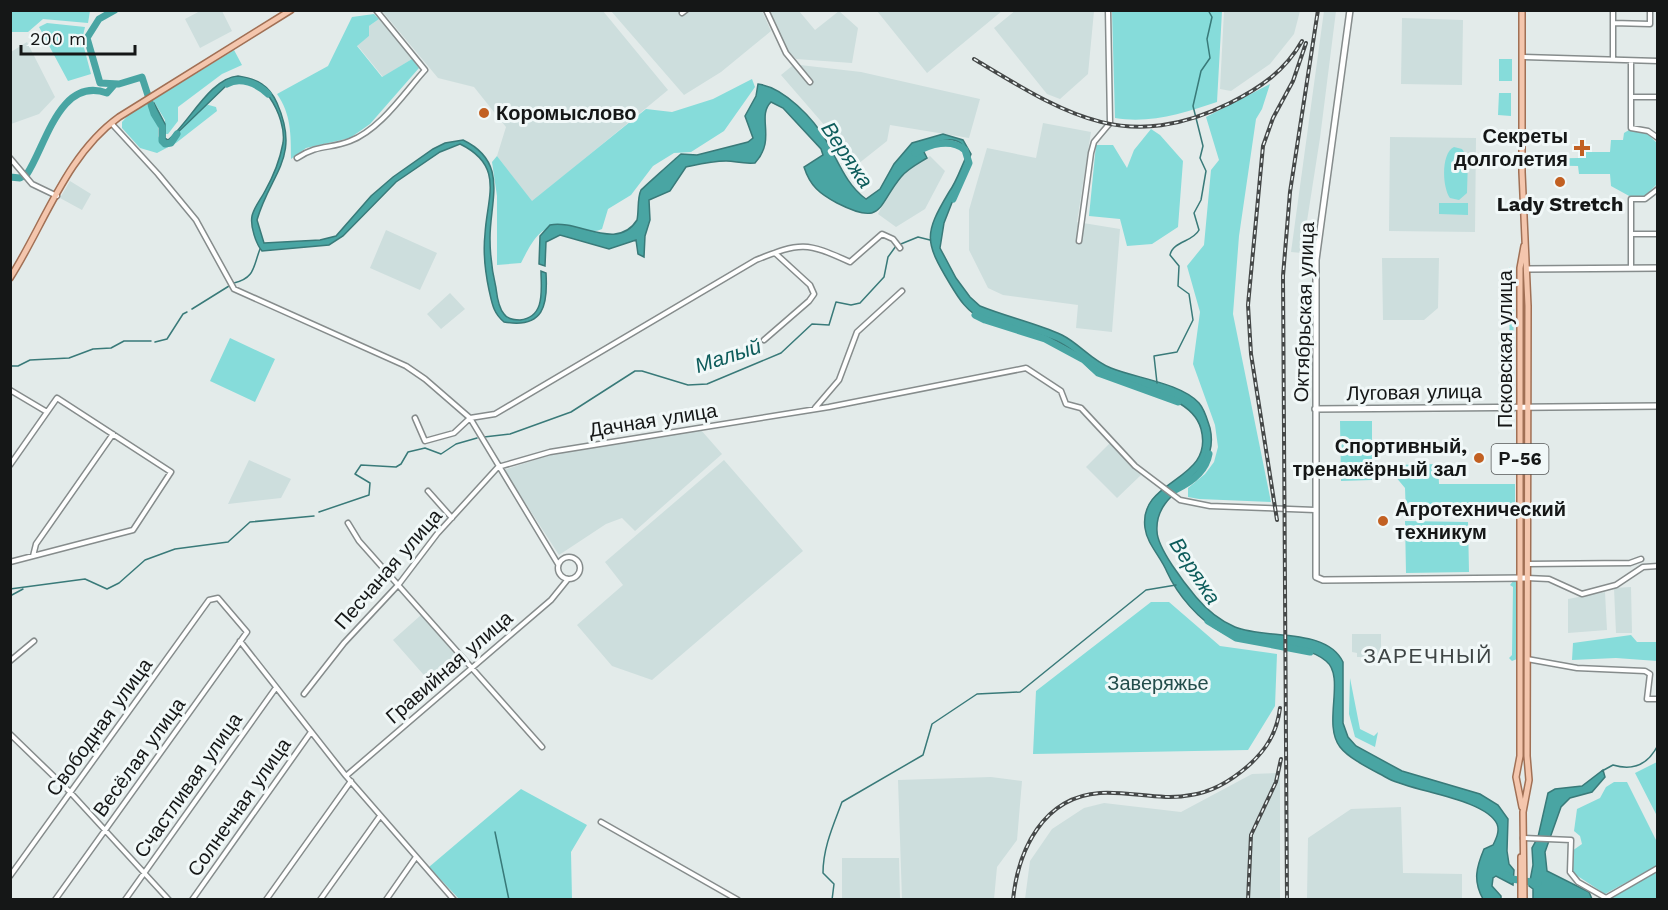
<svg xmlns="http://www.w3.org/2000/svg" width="1668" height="910" font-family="'Work Sans',sans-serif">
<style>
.built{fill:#cddedd}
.green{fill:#86dcda}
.water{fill:#49a5a3;stroke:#397a79;stroke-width:1.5}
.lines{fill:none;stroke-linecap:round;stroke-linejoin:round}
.stream{stroke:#397a79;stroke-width:1.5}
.river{stroke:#49a5a3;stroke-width:7}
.street-casing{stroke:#868c8c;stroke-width:7}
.secondary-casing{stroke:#868c8c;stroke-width:8}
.primary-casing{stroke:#a17055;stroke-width:8}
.street{stroke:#fff;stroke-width:4}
.secondary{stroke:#fff;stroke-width:5}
.primary{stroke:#f4c6ad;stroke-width:5}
.rail-casing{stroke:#454848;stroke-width:4}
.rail{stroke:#f1f8f8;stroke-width:1.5;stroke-dasharray:4.5;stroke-linecap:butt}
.poi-dot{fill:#c26022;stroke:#f1f8f8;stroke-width:2}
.labels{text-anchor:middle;stroke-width:6;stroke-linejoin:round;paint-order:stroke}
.shield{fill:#f1f8f8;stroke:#575a5a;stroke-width:1.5}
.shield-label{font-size:18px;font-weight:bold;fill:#151717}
.poi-label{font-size:20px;font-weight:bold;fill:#151717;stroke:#f1f8f8;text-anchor:start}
.street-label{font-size:20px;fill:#151717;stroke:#f1f8f8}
.park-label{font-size:20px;fill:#234d4b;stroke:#f1f8f8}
.water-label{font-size:21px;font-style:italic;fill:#0d5c5b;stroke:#f1f8f8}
.neighbourhood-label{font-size:21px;letter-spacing:1.5px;fill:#3f4545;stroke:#f1f8f8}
</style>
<rect width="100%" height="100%" fill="#e3ebea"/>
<path class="built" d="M202,10L222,11L232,31L200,48L185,19Z
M1016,10L1094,11L1088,74L1060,99L1047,94L994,28Z
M382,11H603L668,90L532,202L497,156L506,127L474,87L438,78Z
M611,11H762L771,31L721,72L684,95Z
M769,11H799L815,30L839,11L858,28L852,63L796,59L788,51Z
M877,11H1002L927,73Z
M1224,11H1300L1294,34L1270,64L1231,91L1220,89Z
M1324,11H1336L1320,138L1302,253L1291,252Z
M1402,18L1463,20L1462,85L1401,84Z
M379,19L412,59L383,77L357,45L369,36V26Z
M27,42L55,97L39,114L11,124V52Z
M800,65L861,72L980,99L969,138L890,125L887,141L858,164L781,75L792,66Z
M1043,123L1091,132L1077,222L1120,229L1112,332L1076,328L1078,305L1003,295L988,288L969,250V210L987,148L1036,158Z
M1390,137L1476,138L1475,232L1389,231Z
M930,156L945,171L925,209L896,227L878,214L898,176Z
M70,181L91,194L82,210L60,198Z
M386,230L437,253L420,290L370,268Z
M1382,258H1439L1438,308L1424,320H1383Z
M450,293L465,309L441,329L427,314Z
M701,430L722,454L635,531L622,518L606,524L559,555L504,470L550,455Z
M1110,443L1141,475L1117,498L1086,467Z
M249,460L291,479L281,498L228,504Z
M724,460L803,551L652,680L612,666L577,625L623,585L605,562Z
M1631,587L1632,633H1616L1614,588Z
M1605,592L1607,630L1568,633V599Z
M421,615L465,666L437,690L393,640Z
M1352,634H1381V657H1357V653L1352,652Z
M1280,773V899H1025L1030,861L1052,829L1084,808L1104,803L1181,812L1252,774Z
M991,777L1022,781L1017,840L997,867L994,899H902L898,780Z
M1401,807L1403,873L1462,874V899H1307L1308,838L1351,809Z
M842,858H899L900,899H842Z"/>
<path class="green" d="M11,10H90V11L88,23L43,19L28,32H11Z
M1112,11H1222L1217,102C1184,113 1150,124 1115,118Z
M374,14L379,19L369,26V36L357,46L382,77L412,59L419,68L370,124L350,138L306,148L291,159C291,134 291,114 277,94L328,66L352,17Z
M47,23L85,27L82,40L91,74L68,81L39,27Z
M234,50L242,65L222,74L178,107V121L168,134H164L165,120L153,100Z
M1499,59H1512V81H1499Z
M752,79L755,87L724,131L691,152L674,153L653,166L631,195L608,209L602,229C593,233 588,231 579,228C543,220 536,234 521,263L497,265V196L492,162L497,156L532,201L646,109L672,112L713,99Z
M1270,84L1262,109L1256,119L1239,236L1233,314L1271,502L1199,499L1188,497V488L1205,474L1214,462L1218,447L1215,425L1193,364L1200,312L1187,266L1204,245L1211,170L1219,160L1206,117Z
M1499,93H1511V116L1498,115Z
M146,103L158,122V136L162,143L172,140L205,104L216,107L217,111L176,143L157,153L140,148L122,128V122L132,111Z
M1151,129L1160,135L1183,161L1178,227L1152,244L1127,246L1120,219L1089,216L1096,145H1113L1127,168L1134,150Z
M1629,130L1646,132L1657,143V184L1645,196L1631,197L1611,186L1610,174H1579L1578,166L1525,165V159L1578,158L1579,152H1610L1611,140H1623L1624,133Z
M1454,147L1462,149L1468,158L1467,193L1459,200L1450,198C1442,187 1441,153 1454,147Z
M1439,203H1468V215L1439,214Z
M1509,267L1514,269L1513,400H1510Z
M230,338L275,359L255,402L210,381Z
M1340,421H1372V480L1341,481Z
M1438,464L1439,484H1515V516L1406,515L1405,488L1390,470V465Z
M1405,521L1468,522L1469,572L1406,573Z
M1514,580L1517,583V659L1512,661L1509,658L1512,655L1513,587L1510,585Z
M1151,602H1169L1220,646L1277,654L1275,706L1248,750L1033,754L1036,691Z
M1631,635L1637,642H1657V661L1616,658L1572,660L1573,643Z
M1350,678L1360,729L1374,736L1378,732L1375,747L1355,737L1349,714Z
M1657,762V816L1635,773Z
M1614,782H1627L1657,842L1658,865L1605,894L1573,873L1572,851L1582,844L1580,836L1574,831L1577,809L1600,798L1606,787Z
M521,789L587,825L571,852L572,899H459L429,867Z
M1657,868V899L1606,900Z"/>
<path class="water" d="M238,76C257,79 269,85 277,103C301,158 271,172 257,220L264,243L320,240L336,236L371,196L393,177L433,149L445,143L463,140C509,162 490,200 490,238C490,255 492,271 496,288C497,296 498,307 504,314C507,319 514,320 520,320C546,317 541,289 541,271L546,273C548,305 544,329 504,322C493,313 492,303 489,290C485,271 483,252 485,234C487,197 505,166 460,144L440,152L396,182L343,236L329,245L262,251C256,244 250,226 252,216C254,207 261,199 265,191C273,177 280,159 283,143C287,118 261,67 230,82L168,142L162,140V127L150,105L154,103L165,124V138L168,140C189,123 210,78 238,76Z
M758,84C784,87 814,119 827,142C838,161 847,186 866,199L880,189L894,164L912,143L943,134L963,140L971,154L944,223L940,248L956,278L970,297L980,306C1007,317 1036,323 1062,335C1080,344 1092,361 1111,368C1135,378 1181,383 1199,403C1205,410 1207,419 1210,428C1222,481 1154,485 1157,531C1157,548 1185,584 1196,597C1206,609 1221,621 1235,627C1266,640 1326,627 1343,662V723L1348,737L1356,746L1402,771L1480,794L1498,805L1508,819L1507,851L1509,864L1514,870L1513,885L1496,876L1493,878L1492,886L1501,896V899H1483C1473,881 1476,868 1484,849L1493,845C1496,839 1500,831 1497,824C1485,799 1415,792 1389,779C1375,771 1350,760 1340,747C1322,724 1346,677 1326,661C1304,642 1251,645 1222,632C1199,621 1177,594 1167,572C1161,557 1147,544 1145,528C1138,478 1215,482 1201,429C1191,391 1122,388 1093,371C1087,367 1085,362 1080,357C1074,351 1062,343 1054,340C1032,331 1006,327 984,320C967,312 959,299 950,284C924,241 924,234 949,192C957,181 961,167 967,155C962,131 937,141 922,148L927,158C919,163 907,169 901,177C877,206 884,227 837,203C820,194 810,186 804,167L823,155L821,149L783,108L771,102C756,117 777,139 755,163C741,164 736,161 726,161C712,161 700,164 686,167L670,191L649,200L650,220L645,236L644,257L638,254L636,240L609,249L560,235L546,242L545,266L539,264L540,236L550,225C578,219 617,252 637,220C639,211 637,198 641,190C643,188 675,159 681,154L697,155L748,142L753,138L745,116L756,96Z
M1603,770L1605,777L1592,792L1570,798L1561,807L1545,852L1547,871L1589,892L1592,899H1533V889L1529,886L1533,865L1532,848L1538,837L1548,793L1555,789L1582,786Z"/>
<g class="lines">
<path class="stream" d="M234,283C255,278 253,267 260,249
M192,309L229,286
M155,342L167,339L183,314L187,312
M10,366H18L30,360L69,358L93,349L111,348L124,341H151
M1157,383L1154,356L1177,352L1193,320L1189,294L1178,286L1179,266L1170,255C1173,241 1193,242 1199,230L1194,213L1201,200L1206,171L1200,158L1203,146L1193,106L1201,71L1210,58L1207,39L1212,17L1208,10
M484,437L510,434L571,412L635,371H642L688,385L707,384L781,353L812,324L829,325L836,302L851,305L860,303L884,277L888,257L896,246L918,237L930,240
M319,512L369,495L370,483L355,474L361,465L396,467L401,464L408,452L425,448L441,454L456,444L477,438
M10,589L85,579L107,589L119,583L145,560L175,549L228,542L250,522L314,516
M10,596L23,589
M1602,771L1613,765C1633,771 1648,765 1658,745
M495,832L509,900
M832,900L834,884L823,873C823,848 833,826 842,802L923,755L932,724L977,694L1020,692L1146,590L1176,585"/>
<path class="river" d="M115,10L99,19L87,38L100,83L119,84L142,77L154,114L162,127V141L165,144L171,143L177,134
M227,84C240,76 258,84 268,94
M915,153C930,144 951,138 965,150L969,163L953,199
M10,177L20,178L27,174C46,145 60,76 107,93L114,85
M975,315L985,320L1045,339L1084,360L1098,373L1178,402
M1175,490C1190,483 1206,472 1209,454
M1208,621L1236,638L1310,652
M1506,875L1512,879L1538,883"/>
<defs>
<path id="street" d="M766,10L786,53L810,82
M682,13L686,10
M1613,23L1650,24V10
M1522,57L1658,61
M1613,59V10
M1631,61V128L1648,131L1658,138
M1631,97H1658
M112,124L158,174L196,220L234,289L406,366L425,379L470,418L558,564
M10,158L32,184L57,196
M297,158C318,144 330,149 350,141C381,129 404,93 425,70L376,10
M1631,234H1658
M1079,241L1091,153L1094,142L1110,123L1108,10
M1631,268V199H1645L1658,189
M764,340L809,301L814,294L810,285L775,253
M10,390L47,412
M815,408L839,380L857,332L902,291
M415,418L425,441L454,433L470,418L495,414L756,260C801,242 806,242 850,262L882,234L893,239L900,248
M10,465L57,398L171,472L133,530L10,562
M428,491L452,518
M348,523L359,541L542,747
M33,556L36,544L113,434
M558 568a11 11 0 1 1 22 0a11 11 0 1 1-22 0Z
M1527,564L1630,563L1641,559
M1527,578L1549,579L1582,594L1616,585L1643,567L1658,566
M240,641L346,776L454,900
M1527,659L1577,668L1645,671L1650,674L1647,699H1658
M10,661L34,641
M304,694L344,643L399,584L437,534L498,467L550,452L829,407L1026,368L1061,391L1066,404L1081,408L1135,466L1180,500L1210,506L1315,510
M10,734L70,792L169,900
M346,776L551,600L568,579
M601,822L738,900
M1523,838L1571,840L1570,872L1578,882L1606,898L1658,868
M10,876L209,600L218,598L247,632L55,900
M125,900L275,689
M192,900L311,732
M266,900L351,781
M320,900L380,816
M386,900L416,857"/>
<path id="secondary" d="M1350,10L1316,260V577L1323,580L1527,578
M1527,269L1658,268
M1315,409L1658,406"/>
<path id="primary" d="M1522,10V172L1528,306L1527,756L1529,780L1523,812L1524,900
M10,278C44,225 66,155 119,117L291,10
M1522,807L1516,777L1520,756V268L1524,246
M1521,900V857"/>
</defs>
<use href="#street" class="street-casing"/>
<use href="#secondary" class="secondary-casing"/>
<use href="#primary" class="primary-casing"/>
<use href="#street" class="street"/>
<use href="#secondary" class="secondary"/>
<use href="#primary" class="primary"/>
<defs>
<path id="rail" d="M974,59C1064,113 1125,155 1230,103C1260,88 1285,71 1302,41
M1277,520L1251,354L1248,305L1263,146L1273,118L1293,81L1306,43
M1013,900C1018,850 1043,797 1100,793C1130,791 1162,801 1191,795C1212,792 1232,780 1248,766C1266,750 1277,733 1280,708
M1248,900L1251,835L1276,782L1281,759
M1287,900L1283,276L1290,192L1318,10"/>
</defs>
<use href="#rail" class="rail-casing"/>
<use href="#rail" class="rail"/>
</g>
<g class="poi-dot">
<circle cx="484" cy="113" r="6"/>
<path d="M1579 139h6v6h6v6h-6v6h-6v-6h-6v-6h6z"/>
<circle cx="1560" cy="182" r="6"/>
<circle cx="1479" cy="458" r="6"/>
<circle cx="1383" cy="521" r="6"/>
</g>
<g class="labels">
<rect class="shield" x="1491.5" y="444" width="57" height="30" rx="4.5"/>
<g class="shield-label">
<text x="1520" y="465">Р-56</text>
</g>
<g class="poi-label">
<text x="496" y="120">Коромыслово</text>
<text x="1568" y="143" text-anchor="end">Секреты<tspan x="1568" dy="23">долголетия</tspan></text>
<text x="1560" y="211" text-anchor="middle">Lady Stretch</text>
<text x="1467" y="453" text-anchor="end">Спортивный,<tspan x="1467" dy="23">тренажёрный зал</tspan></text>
<text x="1395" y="516">Агротехнический<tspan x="1395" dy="23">техникум</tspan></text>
</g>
<g class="street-label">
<text transform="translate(1304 312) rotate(-88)" y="7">Октябрьская улица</text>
<text transform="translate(1505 349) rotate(-90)" y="7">Псковская улица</text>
<text transform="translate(1414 392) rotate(-1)" y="7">Луговая улица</text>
<text transform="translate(653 420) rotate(-9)" y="7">Дачная улица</text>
<text transform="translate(388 569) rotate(-49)" y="7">Песчаная улица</text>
<text transform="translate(449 667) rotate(-41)" y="7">Гравийная улица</text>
<text transform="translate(99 727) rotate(-54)" y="7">Свободная улица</text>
<text transform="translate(139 757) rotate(-54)" y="7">Весёлая улица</text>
<text transform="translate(188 785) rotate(-55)" y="7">Счастливая улица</text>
<text transform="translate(239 807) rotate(-55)" y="7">Солнечная улица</text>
</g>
<g class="park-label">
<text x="1158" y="690">Заверяжье</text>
</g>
<g class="water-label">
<text transform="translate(847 155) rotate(56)" y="7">Веряжа</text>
<text transform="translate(728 356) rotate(-18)" y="7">Малый</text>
<text transform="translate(1195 571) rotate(57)" y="7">Веряжа</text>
</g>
<g class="neighbourhood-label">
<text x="1428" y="663">ЗАРЕЧНЫЙ</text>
</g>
</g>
<rect width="1668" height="910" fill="none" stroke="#151717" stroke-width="24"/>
<path d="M21 45v9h114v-9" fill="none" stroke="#151717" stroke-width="3"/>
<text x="30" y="45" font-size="18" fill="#151717" stroke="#f1f8f8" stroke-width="4.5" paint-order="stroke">200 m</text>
</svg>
